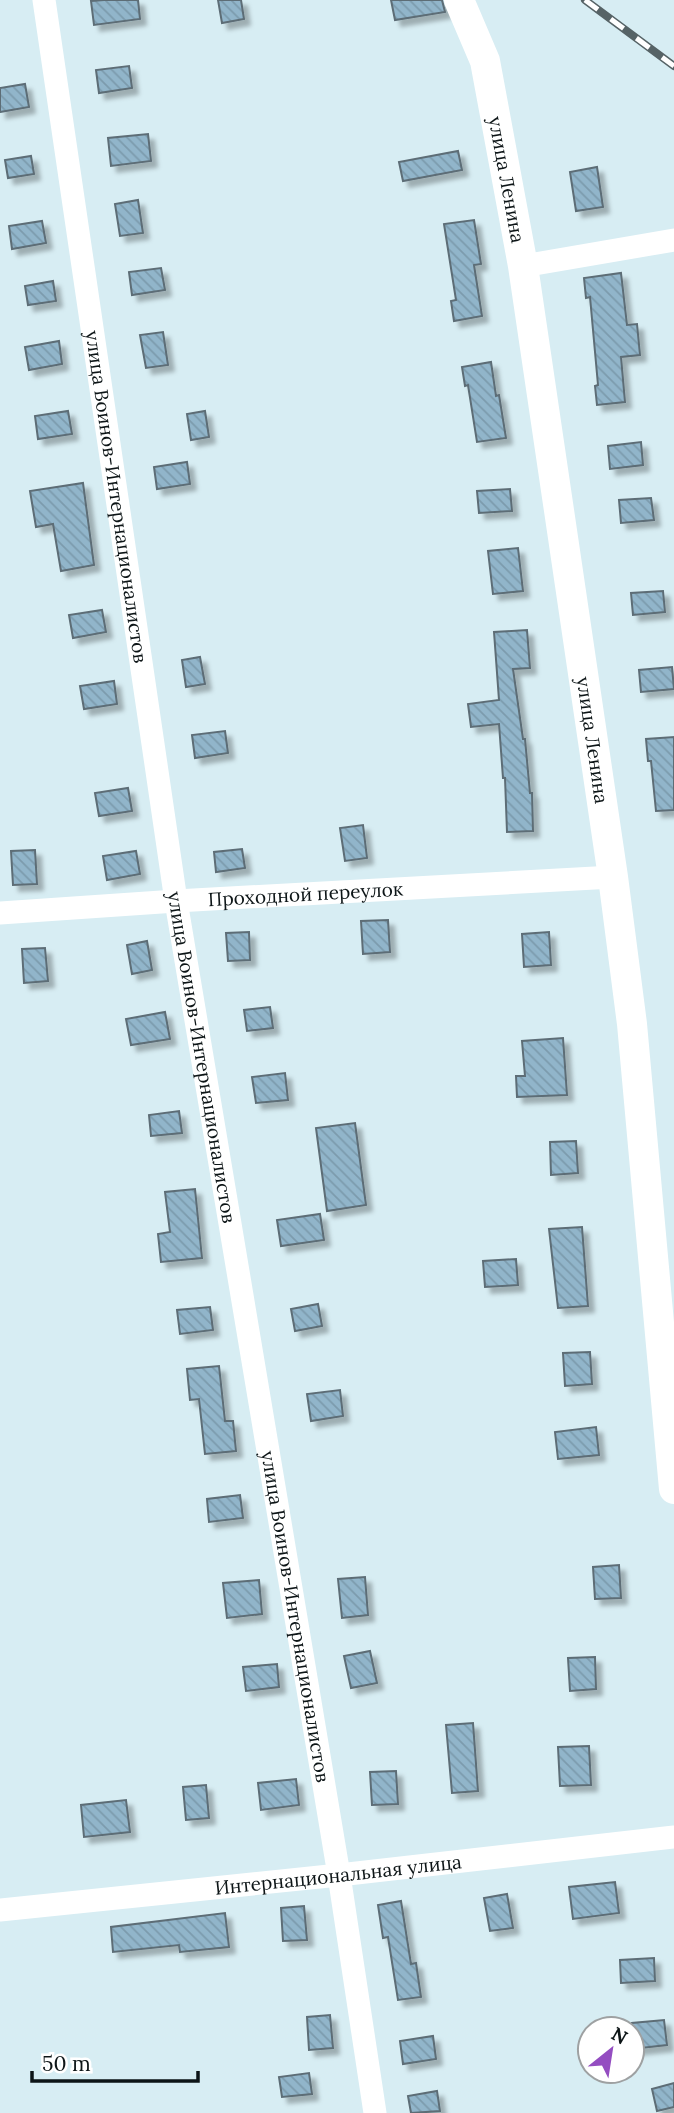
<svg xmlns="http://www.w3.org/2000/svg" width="674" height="2113" font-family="Lora,serif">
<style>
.building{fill:url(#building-back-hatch);stroke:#5d6d76;stroke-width:2;filter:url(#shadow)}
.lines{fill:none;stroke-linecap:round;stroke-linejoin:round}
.minor{stroke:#fff;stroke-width:23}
.major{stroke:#fff;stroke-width:30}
.rail-casing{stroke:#566366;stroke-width:8}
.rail{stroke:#fff;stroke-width:5;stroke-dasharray:16;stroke-linecap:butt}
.labels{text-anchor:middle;stroke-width:6;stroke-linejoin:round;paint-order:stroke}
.street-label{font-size:19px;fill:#0d1517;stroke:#fff}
</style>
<defs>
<pattern id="building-back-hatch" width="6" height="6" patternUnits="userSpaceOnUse" patternTransform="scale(1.75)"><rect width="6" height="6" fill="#91b5ca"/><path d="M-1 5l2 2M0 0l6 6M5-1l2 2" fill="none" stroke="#7c9bad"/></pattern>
<filter id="shadow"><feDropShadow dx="6" dy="6" stdDeviation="2" flood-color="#0004"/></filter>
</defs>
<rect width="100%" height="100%" fill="#d7edf3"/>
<path class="building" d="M104,0H138L140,19L94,25L91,1Z
M218,0H241L244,19L222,23Z
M391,0H442L445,12L395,20Z
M129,66L132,88L99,93L96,70Z
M25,84L29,107L0,112V88Z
M148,134L151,161L111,166L108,138Z
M458,151L462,170L403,181L399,162Z
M31,156L34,174L8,178L5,160Z
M597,167L603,207L576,211L570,172Z
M138,200L143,233L120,236L115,204Z
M474,220L481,264L474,265L482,316L454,321L451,301L456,300L444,224Z
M42,221L46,243L12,249L9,226Z
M161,268L165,290L132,295L129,272Z
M621,273L627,325L637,324L640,355L621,357L625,402L597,405L595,386L598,385L590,297L586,298L584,278Z
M53,281L56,301L28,305L25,286Z
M163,332L168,365L146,368L140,335Z
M59,341L62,364L29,370L25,347Z
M491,362L496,396L499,395L506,438L477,442L468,385L465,386L462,367Z
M68,411L72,434L38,439L35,416Z
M205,411L209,437L191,440L187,414Z
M641,442L643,465L610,469L608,446Z
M187,462L190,484L157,489L154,467Z
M83,483L94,565L61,571L53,524L36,527L30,491Z
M510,489L512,511L479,513L477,491Z
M651,498L654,520L621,523L619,500Z
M518,548L523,591L493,594L488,551Z
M663,591L665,612L633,615L631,593Z
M102,610L106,632L73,638L69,615Z
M527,630L530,668L513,669L523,739H525L530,793H532L533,831L507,832L505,778H503L499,724L471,727L468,704L499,700L494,632Z
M200,657L205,684L186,687L182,660Z
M672,667L674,689L641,692L639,670Z
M114,681L117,704L84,709L80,686Z
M225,731L228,753L195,758L192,735Z
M674,737V810L656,811L651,761H648L646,739Z
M128,788L132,811L99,816L95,793Z
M363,825L367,858L345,861L340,828Z
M242,849L245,868L216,872L214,852Z
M35,850L37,884L13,885L11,851Z
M136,851L140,874L107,880L103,856Z
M388,920L390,952L363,954L361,921Z
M249,932L250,960L228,961L226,933Z
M549,932L551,965L524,967L522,934Z
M147,941L152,970L132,974L127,945Z
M45,948L48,981L24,983L22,949Z
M270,1007L273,1028L247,1031L244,1010Z
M165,1012L170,1039L131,1045L126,1019Z
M563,1038L567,1095L517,1097L516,1076H525L522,1041Z
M285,1073L288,1100L256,1103L252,1077Z
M179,1111L182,1133L151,1136L149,1115Z
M355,1123L366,1205L327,1211L316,1128Z
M576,1141L578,1173L551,1175L550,1142Z
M195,1189L202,1258L161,1262L158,1234L170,1232L165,1192Z
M320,1214L324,1240L281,1246L277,1220Z
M582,1227L588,1306L558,1308L549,1229Z
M516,1259L518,1285L485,1287L483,1261Z
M318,1304L322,1326L295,1331L291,1309Z
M210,1307L213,1330L180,1334L177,1310Z
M590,1352L592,1384L565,1386L563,1353Z
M219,1366L225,1421H233L236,1451L205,1454L199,1399L190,1400L187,1369Z
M340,1390L343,1416L311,1421L307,1394Z
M596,1427L599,1455L558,1459L555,1432Z
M240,1495L243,1518L209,1522L207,1499Z
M619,1565L621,1598L595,1599L593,1567Z
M365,1577L368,1615L342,1618L338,1579Z
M259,1580L262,1614L227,1618L223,1583Z
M370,1651L377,1683L351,1688L344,1656Z
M595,1657L596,1689L570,1691L568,1658Z
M277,1664L279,1687L246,1691L243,1667Z
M473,1723L478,1791L452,1793L446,1725Z
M589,1746L591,1785L560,1786L558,1747Z
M396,1771L398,1804L372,1805L370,1772Z
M296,1779L299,1805L261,1810L258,1783Z
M206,1785L209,1818L186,1820L183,1787Z
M126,1800L130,1832L84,1837L81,1805Z
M615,1882L619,1913L573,1919L569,1887Z
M507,1894L513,1928L490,1931L484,1898Z
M401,1901L411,1964L416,1963L421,1997L398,2000L388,1937L383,1938L378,1905Z
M304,1906L307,1940L283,1941L281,1908Z
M225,1913L229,1947L180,1952L179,1945L113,1952L111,1927Z
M654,1958L655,1981L621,1983L620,1960Z
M330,2015L333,2048L309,2050L307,2017Z
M664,2020L667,2045L632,2049V2023Z
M433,2036L436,2059L403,2064L400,2041Z
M309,2073L312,2094L282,2097L279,2077Z
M674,2083V2107L657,2111L652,2089Z
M437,2091L440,2111L411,2113L408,2096Z"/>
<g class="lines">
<g class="minor">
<path id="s1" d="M44,0L176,901L339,1875L375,2113"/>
<path d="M523,266L674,240"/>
<path id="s2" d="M0,913L176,901L613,877"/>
<path id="s3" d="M0,1910L339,1875L674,1837"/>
</g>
<path class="major" id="s4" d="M459,0L485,61L523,266L613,877L632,1024L674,1489"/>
<defs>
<path id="rail" d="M585,0L674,66"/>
</defs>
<use href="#rail" class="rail-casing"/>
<use href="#rail" class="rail"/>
</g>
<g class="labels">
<g class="street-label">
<text dy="7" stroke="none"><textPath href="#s4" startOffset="187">улица Ленина</textPath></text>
<text dy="7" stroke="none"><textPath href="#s1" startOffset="502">улица Воинов-Интернационалистов</textPath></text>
<text dy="7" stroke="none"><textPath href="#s4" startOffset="754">улица Ленина</textPath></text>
<text dy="7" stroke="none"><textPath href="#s2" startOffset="306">Проходной переулок</textPath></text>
<text dy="7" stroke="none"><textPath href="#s1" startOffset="1069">улица Воинов-Интернационалистов</textPath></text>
<text dy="7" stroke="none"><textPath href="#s1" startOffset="1636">улица Воинов-Интернационалистов</textPath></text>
<text dy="7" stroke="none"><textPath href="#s3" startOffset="340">Интернациональная улица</textPath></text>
</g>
</g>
<g transform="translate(611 2050) rotate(30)"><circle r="33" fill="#ffffff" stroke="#9ea1a2" stroke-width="2"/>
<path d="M0-5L12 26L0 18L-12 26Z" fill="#944dc1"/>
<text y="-10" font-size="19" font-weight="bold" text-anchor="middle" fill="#0d1517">N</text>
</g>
<path d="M32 2071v10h166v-10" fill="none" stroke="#0d1517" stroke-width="3.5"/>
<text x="42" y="2071" font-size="21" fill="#0d1517" stroke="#ffffff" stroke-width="5" paint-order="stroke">50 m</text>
</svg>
